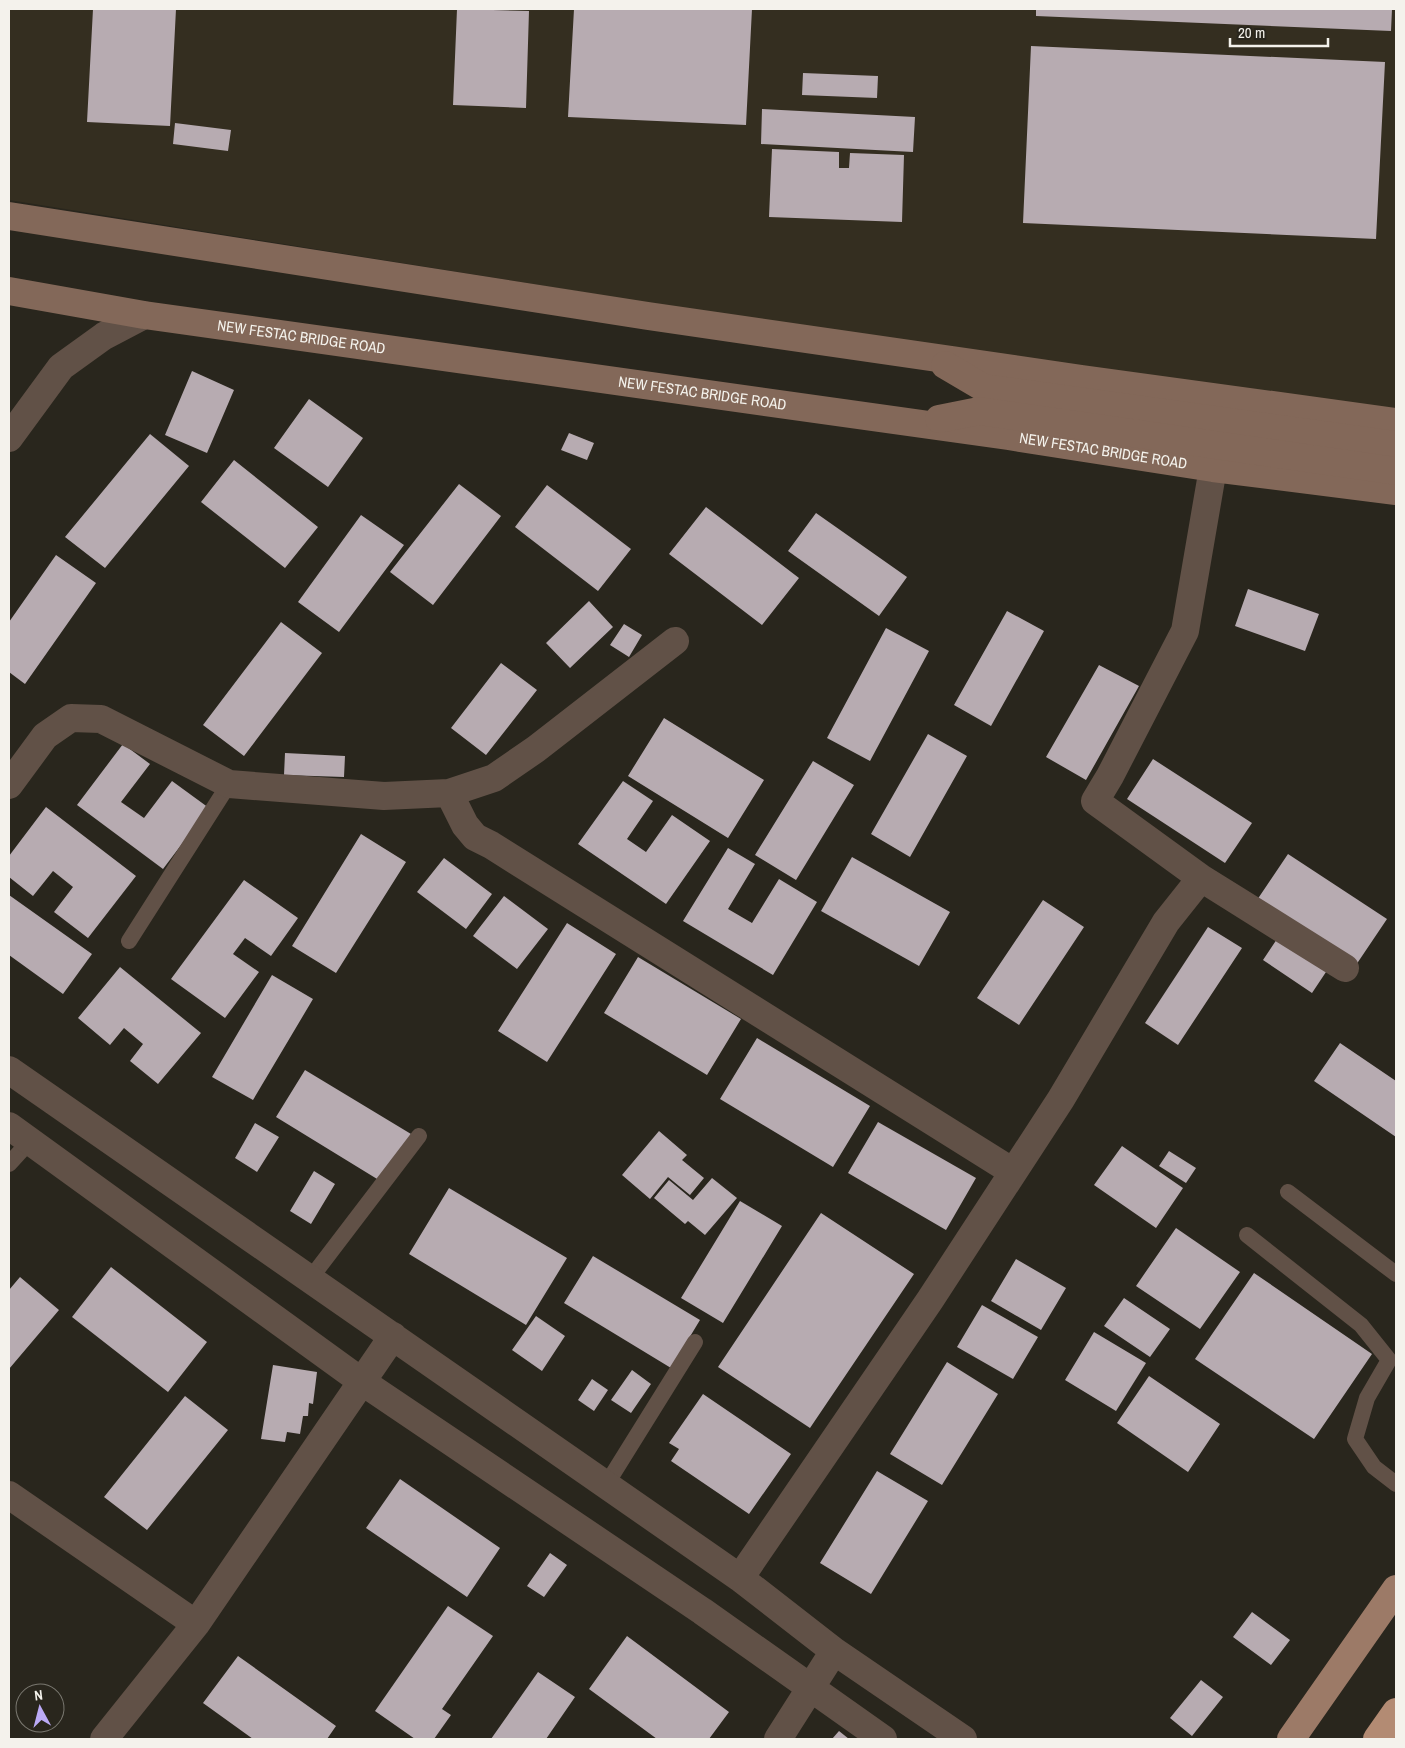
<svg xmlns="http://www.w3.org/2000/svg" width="1405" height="1748" font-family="'Archivo Narrow',sans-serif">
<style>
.built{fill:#342e20}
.building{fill:#b7abb1}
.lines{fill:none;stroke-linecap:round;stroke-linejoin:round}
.lane{stroke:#615147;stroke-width:16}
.street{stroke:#615147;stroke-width:28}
.secondary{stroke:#836859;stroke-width:28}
.primary{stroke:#9c7a67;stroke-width:28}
.highway{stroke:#b38b73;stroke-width:28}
.labels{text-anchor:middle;stroke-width:5;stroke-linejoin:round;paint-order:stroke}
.street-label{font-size:15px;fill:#f4f2ec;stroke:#29261d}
</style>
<rect width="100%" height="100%" fill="#29261d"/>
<path class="built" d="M9,9H1396V428L570,290L9,200Z"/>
<path class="building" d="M93,9H176L170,126L87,122Z
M457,9L529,11L526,108L453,105Z
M574,9H752L746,125L568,117Z
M1036,9H1392L1391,31L1036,16Z
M1031,46L1385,62L1376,239L1023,223Z
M803,73L878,76L877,98L802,95Z
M762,109L915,117L913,152L761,144Z
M175,123L231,130L228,151L173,144Z
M772,149L839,152V168H849L850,153L904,155L902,222L769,217Z
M192,371L234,390L207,453L165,435Z
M309,399L363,438L328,487L274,448Z
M569,433L594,443L587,460L561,450Z
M150,434L189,466L105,568L65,537Z
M234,460L318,527L285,568L201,502Z
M459,484L501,516L433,605L390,572Z
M547,485L631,549L598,591L515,527Z
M706,507L799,578L762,625L669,554Z
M816,513L907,577L879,616L788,551Z
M361,515L404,545L339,632L298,602Z
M56,555L96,583L25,684L9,672V622Z
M1248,589L1319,614L1305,651L1235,626Z
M589,601L613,627L570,668L546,643Z
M1007,611L1044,631L991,726L954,705Z
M281,622L322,653L244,756L203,725Z
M624,624L642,635L629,657L610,645Z
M886,628L929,651L870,761L827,738Z
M501,663L537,690L486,755L451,728Z
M1099,665L1139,686L1086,780L1046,757Z
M664,718L764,780L728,838L628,776Z
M928,734L967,756L910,857L871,834Z
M123,744L150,764L121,802L144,818L172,781L209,808L163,869L77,805Z
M285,753L345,756L344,777L284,775Z
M1153,759L1252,823L1225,863L1127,799Z
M813,761L854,785L796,880L755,855Z
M623,781L653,801L627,839L646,852L672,815L710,841L666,904L578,844Z
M46,807L136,876L88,938L54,912L73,887L53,871L33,896L9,877V856Z
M361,834L406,862L336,973L292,946Z
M728,848L755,864L728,909L752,923L779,879L817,902L773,975L683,921Z
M1288,854L1387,919L1356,965L1257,900Z
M852,857L950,912L919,966L821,911Z
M444,858L492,894L466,929L417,892Z
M244,880L298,918L271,956L245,938L233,954L259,972L225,1018L171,979Z
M9,895L92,954L63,994L9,955Z
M504,896L548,929L517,969L473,936Z
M1043,900L1084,927L1019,1025L977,998Z
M567,923L616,954L547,1062L498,1031Z
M1208,927L1242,948L1178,1045L1145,1023Z
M1279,936L1328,969L1312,993L1263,960Z
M638,957L741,1019L707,1075L604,1013Z
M120,967L201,1033L158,1084L130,1061L143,1044L124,1028L110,1045L78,1018Z
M272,975L313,999L253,1100L212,1077Z
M757,1038L870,1106L833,1167L720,1099Z
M1340,1043L1396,1081V1137L1314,1081Z
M305,1070L411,1134L382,1182L276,1117Z
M878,1122L976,1178L946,1230L848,1173Z
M255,1123L279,1137L257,1172L235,1158Z
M659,1131L687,1155L682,1160L704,1178L690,1195L668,1177L650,1199L622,1175Z
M1122,1146L1183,1188L1156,1228L1094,1185Z
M1169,1151L1196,1168L1186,1183L1159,1166Z
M314,1171L335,1184L311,1224L290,1211Z
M712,1178L737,1198L705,1235L688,1221L685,1224L654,1198L669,1180L693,1200Z
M449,1188L567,1258L526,1325L409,1254Z
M740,1201L782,1226L723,1323L681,1298Z
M821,1213L914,1274L810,1428L718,1367Z
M1176,1228L1240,1272L1200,1329L1136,1286Z
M593,1256L700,1320L671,1368L564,1303Z
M1016,1259L1066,1288L1041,1330L991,1301Z
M111,1267L207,1342L168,1392L72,1317Z
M1254,1273L1372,1354L1314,1439L1195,1359Z
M20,1277L59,1310L9,1369V1290Z
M1124,1298L1170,1329L1150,1357L1104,1326Z
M982,1305L1038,1337L1013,1379L957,1347Z
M536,1316L565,1336L542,1371L512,1350Z
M1094,1332L1146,1363L1116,1411L1065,1380Z
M947,1362L998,1394L942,1485L890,1454Z
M273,1365L317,1372L313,1404L309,1403L308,1416H303L300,1434L287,1432L285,1442L261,1439Z
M632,1370L651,1384L631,1413L611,1400Z
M1149,1376L1220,1424L1188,1472L1117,1423Z
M592,1379L608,1390L594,1411L578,1400Z
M703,1394L791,1454L749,1514L671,1461L679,1449L669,1443Z
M185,1396L228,1430L147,1530L104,1497Z
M877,1471L928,1501L871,1594L820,1563Z
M400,1479L500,1548L467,1597L366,1528Z
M550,1553L567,1565L544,1597L527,1586Z
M448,1606L493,1636L442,1709L451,1715L434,1739H415L375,1711Z
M1252,1612L1290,1640L1271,1665L1233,1637Z
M627,1636L729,1712L709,1739H657L589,1689Z
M238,1656L336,1726L327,1739H253L203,1703Z
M538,1672L575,1697L546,1739H491Z
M1201,1680L1223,1697L1192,1736L1170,1718Z
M839,1731L849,1739H832Z"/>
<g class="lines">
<path class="lane" d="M129,941L229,784
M9,1164L30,1141
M1288,1192L1396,1274
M1247,1235L1361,1325L1389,1360L1367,1398L1355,1439L1374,1467L1396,1484
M310,1279L419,1136
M606,1485L695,1342"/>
<path class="street" d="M9,438L61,367L104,336L144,315
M1213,468L1185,631L1110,776L1095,801L1201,878L1345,968
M9,785L45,736L71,718L101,719L229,784L384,796L449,793L494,778L536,749L675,641
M449,793L465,825L475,837L491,845L1013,1172
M9,1070L740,1578L834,1651L963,1739
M9,1126L361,1381L702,1611L883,1739
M9,1495L196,1624
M740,1578L930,1300L1061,1099L1166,922L1201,878
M104,1739L196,1624L393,1336
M778,1739L834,1651"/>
<g class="secondary">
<path d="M9,216L648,316L1082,379L1396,422"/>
<path id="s1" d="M9,291L144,315L1008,436L1213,468L1396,491"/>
<path d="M945,365L984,388L1396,445"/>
<path d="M939,419L979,411L1396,471"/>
</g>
<path class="primary" d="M1291,1739L1396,1589"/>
<path class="highway" d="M1377,1739L1396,1712"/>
</g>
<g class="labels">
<g class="street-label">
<text dy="5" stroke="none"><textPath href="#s1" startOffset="296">NEW FESTAC BRIDGE ROAD</textPath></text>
<text dy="5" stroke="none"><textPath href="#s1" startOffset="701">NEW FESTAC BRIDGE ROAD</textPath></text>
<text dy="5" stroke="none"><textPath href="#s1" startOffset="1106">NEW FESTAC BRIDGE ROAD</textPath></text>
</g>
</g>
<rect width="1405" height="1748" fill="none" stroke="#f4f2ec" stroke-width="20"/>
<g transform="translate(40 1708) rotate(353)"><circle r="24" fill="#29261d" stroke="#7a7870"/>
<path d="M0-4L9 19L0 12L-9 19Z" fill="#bbaaf6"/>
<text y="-8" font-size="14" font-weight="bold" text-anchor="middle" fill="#f4f2ec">N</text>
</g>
<path d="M1230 38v8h98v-8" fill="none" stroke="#f4f2ec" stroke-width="2.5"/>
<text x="1238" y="38" font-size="15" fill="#f4f2ec" stroke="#29261d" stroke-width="4" paint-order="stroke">20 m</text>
</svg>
